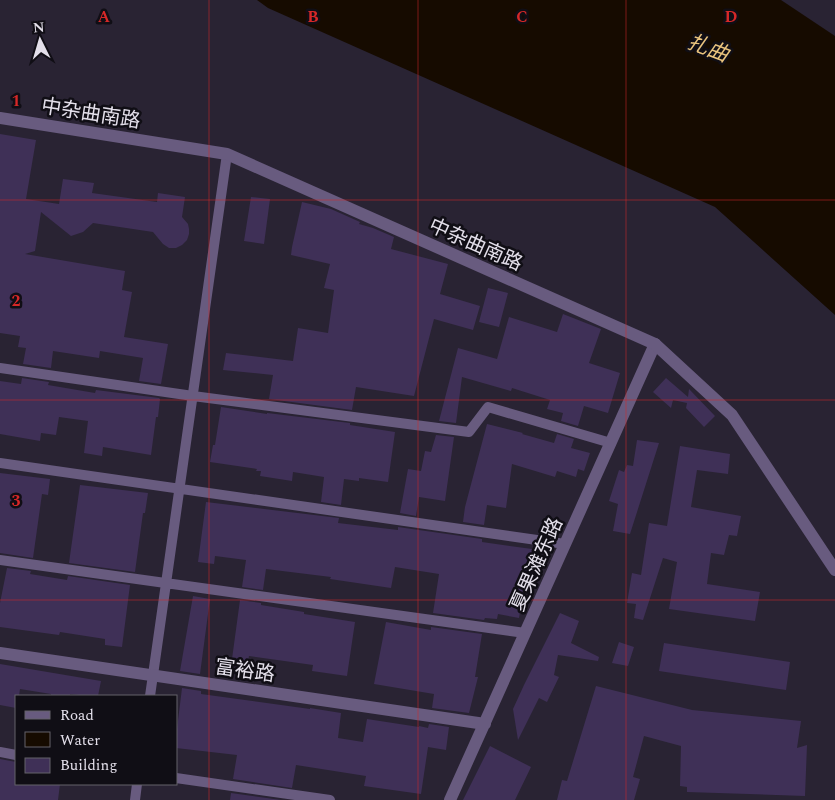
<svg xmlns="http://www.w3.org/2000/svg" width="835" height="800" font-family="Spectral,'Noto Sans SC',serif">
<style>
.water{fill:#160b00}
.building{fill:#3f3057}
.lines{fill:none;stroke-linecap:round;stroke-linejoin:round}
.service{stroke:#685b7f;stroke-width:10}
.minor{stroke:#685b7f;stroke-width:12}
.tertiary{stroke:#685b7f;stroke-width:12}
.grid{fill:none;stroke:#d62828;stroke-width:1;stroke-opacity:0.55}
.labels{text-anchor:middle;stroke-width:5;stroke-linejoin:round;paint-order:stroke}
.street-label{font-size:20px;fill:#e3dfea;stroke:#100e15}
.water-label{font-size:21px;font-style:italic;fill:#eac47e;stroke:#100e15}
.grid-label{font-size:16px;text-anchor:middle;font-weight:bold;fill:#d62828;stroke:#100e15;stroke-width:5;stroke-linejoin:round;paint-order:stroke}
</style>
<rect width="100%" height="100%" fill="#292333"/>
<path class="water" d="M257,0H781L835,36V315L715,207L268,8Z"/>
<path class="building" d="M0,134L36,140L26,199L59,204L63,179L94,183L92,193L157,202L158,193L185,197L182,217L188,224L189,229V234L187,240L182,245L176,248H169L163,244L153,232L93,223L83,232L71,236L41,212L35,251L25,254L125,271L122,290L132,292L124,337L168,344L161,384L139,381L143,358L100,351L99,358L53,351L51,368L23,364L26,348L18,347L20,336L0,333Z
M251,197L270,199L264,244L244,241Z
M302,202L331,209L360,222L359,224L373,228L394,237L391,249L448,264L440,294L480,306L473,330L434,319L414,396L356,387L352,410L269,399L273,375L223,370L226,353L293,361L298,328L328,333L334,290L324,288L330,264L291,255L292,247Z
M488,288L508,293L499,327L479,322Z
M563,314L601,329L589,363L620,373L608,413L584,406L578,426L561,421L563,413L547,409L550,400L512,388L511,391L462,377L456,423L439,421L458,348L497,359L509,317L557,332Z
M22,378L49,382L48,385L95,393L96,390L159,398L160,399L158,417H156L151,455L103,447L102,456L84,453L88,421L59,417L56,435L41,433L40,441L0,434V381L21,384Z
M666,378L688,397L689,389L715,416L704,427L686,408L687,403L673,400L671,408L653,392Z
M221,407L267,414V413L350,423V425L395,432L388,482L359,478V481L344,479L341,505L321,502L324,477L293,472L292,481L260,476L261,471H256L257,469L210,462L213,445H215Z
M487,424L523,433L522,434L554,443L557,434L574,439L571,448L590,453L584,471L578,469L576,477L557,471L555,477L512,464L506,508L487,505L484,525L463,522L465,507Z
M436,435L454,437L445,501L419,497L416,516L400,513L408,469L421,471L425,451L431,452Z
M637,440L659,443L630,534L613,531L618,504L609,501L619,470L624,472L627,465L633,466Z
M680,446L730,454L728,474L697,470L691,507L741,516L737,536L729,535L724,555L711,553L707,584L760,592L755,621L669,609L677,562L663,558L643,620L634,618L636,604L627,603L632,573L641,575L649,523L667,526Z
M0,473L50,479L48,495L42,494L33,558L0,553Z
M80,485L148,493L145,513H143L135,572L69,563Z
M206,502L339,518L338,523L398,530V527L482,539V542L532,549L529,569L527,568L519,618L498,614L497,619L485,618L484,620L433,613L439,574L395,567L391,588L330,579L331,577L266,569L263,590L242,587L246,560L215,556L214,564L198,562Z
M7,568L31,571L30,574L67,580L68,576L130,585L122,647L105,645V639L60,632L59,635L0,627V603Z
M193,596L210,599L200,674L180,671Z
M240,600L261,603V605L304,612V614L355,622L347,676L312,671L313,665L249,656L248,662L232,659Z
M560,613L579,621L571,643L599,657L598,661L558,655L554,675L559,677L547,702L539,698L518,740L513,709L524,685Z
M386,622L431,630V627L482,634L475,677H478L469,713L432,708L434,694L374,684Z
M619,642L634,647L628,666L612,663Z
M664,643L790,662L786,690L659,671Z
M0,664L101,681L98,696H89L70,694V696H51V694L20,689L19,696H16V708L0,705Z
M596,686L692,710L801,721L797,748L807,745L805,796L687,792V787L680,786L681,746L644,736L633,777L640,779L634,800H557L562,780L567,781Z
M182,688L201,691V694L310,709V708L341,713L338,738L363,742L367,719L419,727V726L428,728L429,724L449,727L446,750L428,747L421,794L364,786L366,776L296,765L292,788L233,779L237,755L176,748V737Z
M490,746L531,767L515,800H463Z
M0,759L16,762V784H60L58,800H0Z
M231,793L281,800H230Z"/>
<g class="lines">
<path class="service" d="M0,368L193,396L469,432L488,407L611,443
M0,463L565,544
M0,560L525,633
M150,696L227,154
M0,752L16,755
M176,778L330,800
M135,800L137,784"/>
<path class="minor" d="M0,653L485,724
M450,800L655,344"/>
<path class="tertiary" d="M0,118L227,154L655,344L732,415L835,570"/>
</g>
<path class="grid" d="M209,0V800M418,0V800M626,0V800M0,200H835M0,400H835M0,600H835"/>
<g class="labels">
<g class="street-label">
<text transform="translate(91 113) rotate(9)" y="7">中杂曲南路</text>
<text transform="translate(476 244) rotate(24)" y="7">中杂曲南路</text>
<text transform="translate(536 564) rotate(-66)" y="7">夏果滩东路</text>
<text transform="translate(245 670) rotate(8)" y="7">富裕路</text>
</g>
<g class="water-label">
<text transform="translate(708 48) rotate(21)" y="7">扎曲</text>
</g>
</g>
<g class="grid-label">
<text x="104" y="22">A</text>
<text x="313" y="22">B</text>
<text x="522" y="22">C</text>
<text x="731" y="22">D</text>
<text x="16" y="106">1</text>
<text x="16" y="306">2</text>
<text x="16" y="506">3</text>
</g>
<rect x="15" y="695" width="162" height="90" fill="#100e15" stroke="#64626a"/>
<rect x="25" y="711" width="25" height="8" fill="#685b7f" stroke="#64626a"/>
<text x="60" y="720" font-size="15" fill="#e3dfea">Road</text>
<rect x="25" y="732" width="25" height="15" fill="#160b00" stroke="#64626a"/>
<text x="60" y="745" font-size="15" fill="#e3dfea">Water</text>
<rect x="25" y="758" width="25" height="15" fill="#3f3057" stroke="#64626a"/>
<text x="60" y="770" font-size="15" fill="#e3dfea">Building</text>
<g transform="translate(40 40) rotate(355)" stroke="#100e15" stroke-width="4" paint-order="stroke">
<path d="M0-4L9 19L0 12L-9 19Z" fill="#e3dfea"/>
<text y="-8" font-size="14" font-weight="bold" text-anchor="middle" fill="#e3dfea">N</text>
</g>
</svg>
